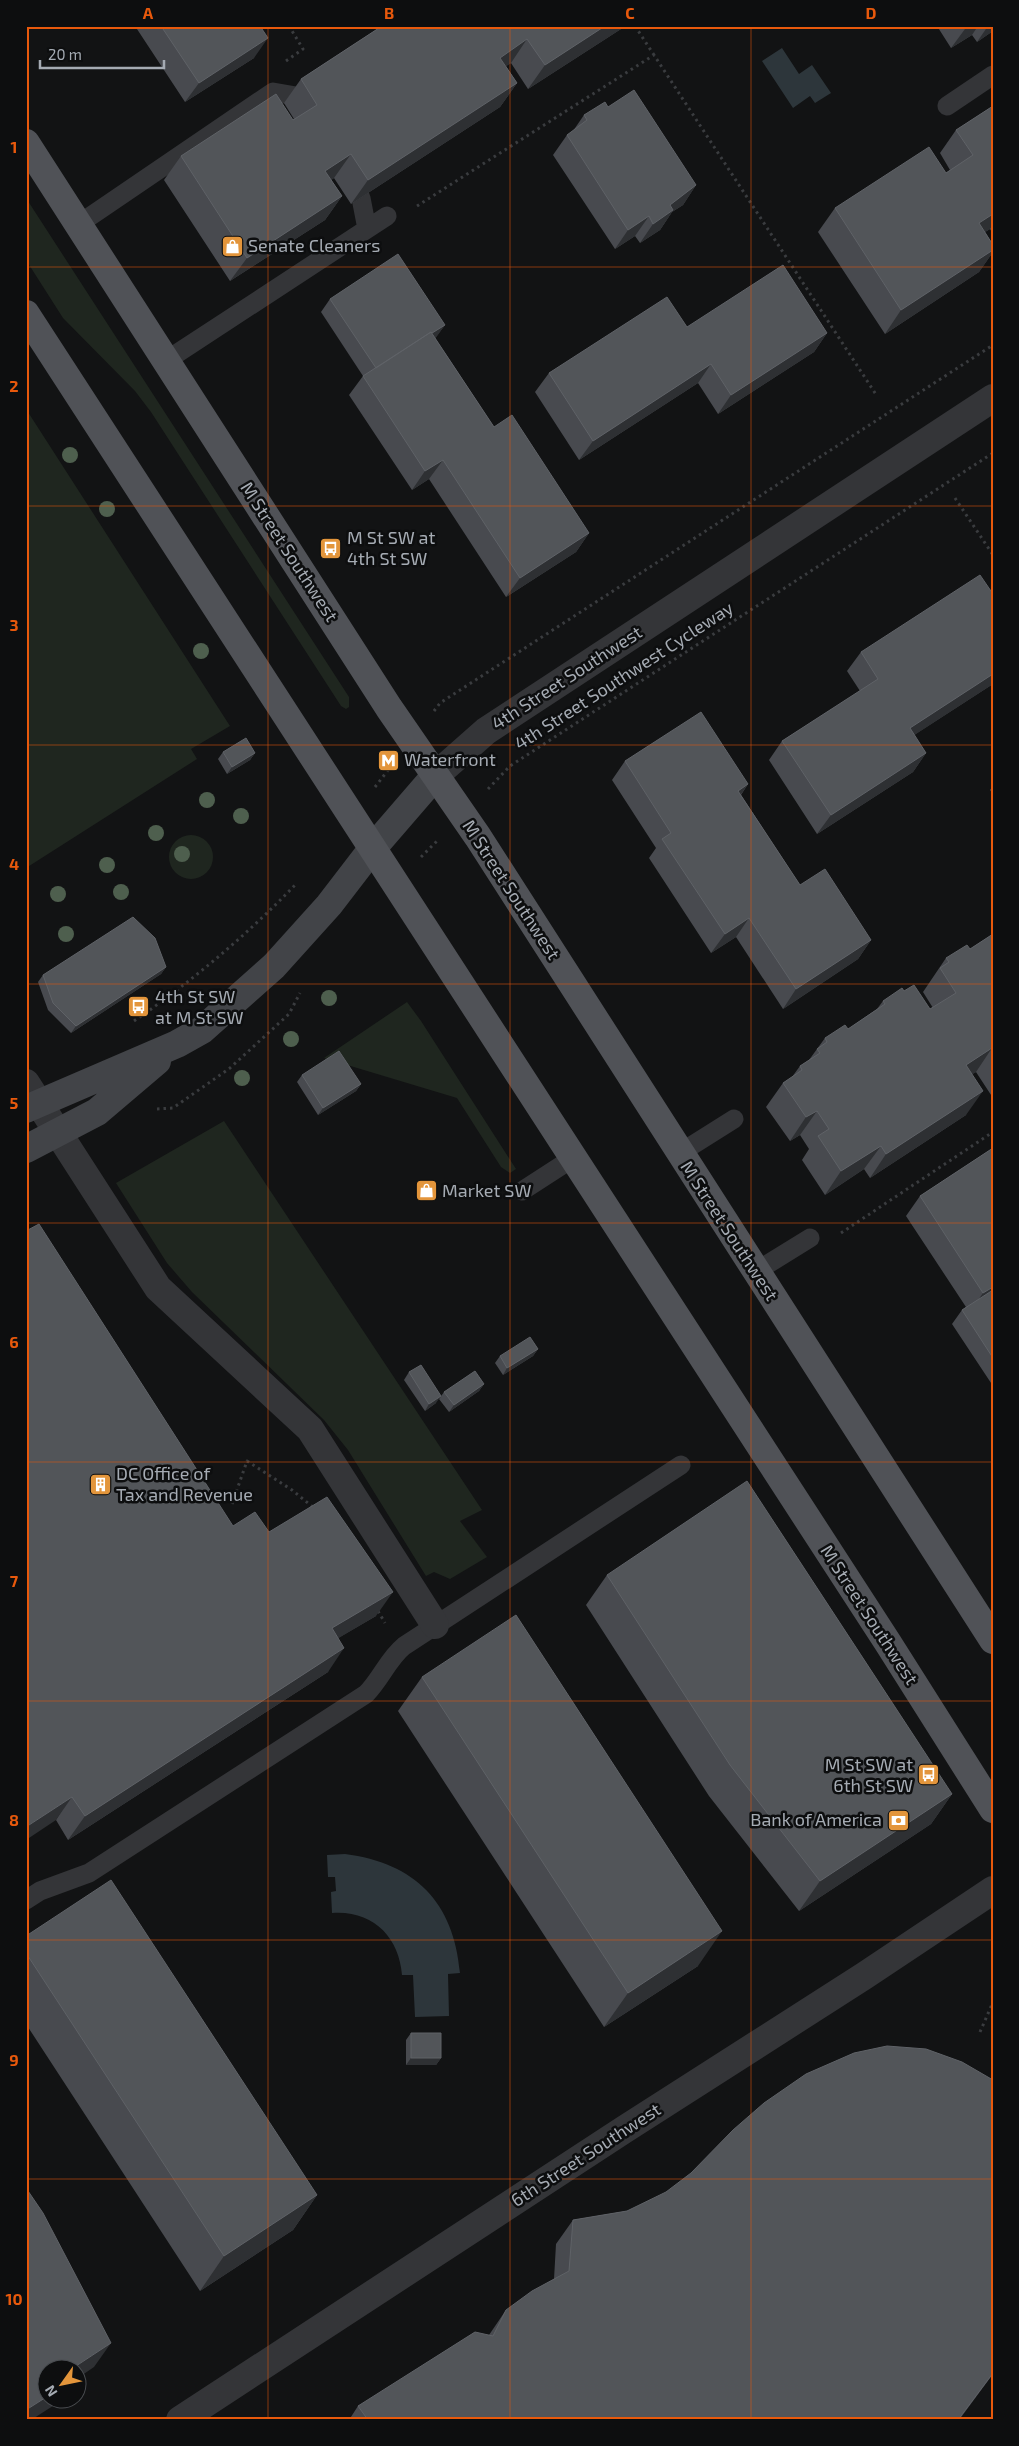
<svg xmlns="http://www.w3.org/2000/svg" width="1019" height="2446" font-family="'Exo 2',sans-serif">
<style>
.green{fill:#1f261f}
.water{fill:#2d363b}
.lines{fill:none;stroke-linecap:round;stroke-linejoin:round}
.path{stroke:#3a3c3f;stroke-width:3;stroke-dasharray:2.5 4;stroke-linecap:butt}
.service{stroke:#343538;stroke-width:19}
.minor{stroke:#343538;stroke-width:28}
.tertiary{stroke:#343538;stroke-width:28}
.secondary{stroke:#424448;stroke-width:28}
.primary{stroke:#505257;stroke-width:28}
.tree{fill:#4e5f4e}
.wall{fill:#484a4f}
.shaded-wall{fill:#2e3033}
.building{fill:#525559;stroke:#5f6267}
.grid{fill:none;stroke:#e8590c;stroke-width:1;stroke-opacity:0.55}
.labels{text-anchor:middle;stroke-width:5;stroke-linejoin:round;paint-order:stroke}
.poi-label{font-size:18px;fill:#a5abb3;stroke:#0d0e0f;text-anchor:start}
.street-label{font-size:18px;fill:#a5abb3;stroke:#0d0e0f}
.neatline{fill:none;stroke:#e8590c;stroke-width:2}
.grid-label{font-size:16px;text-anchor:middle;font-weight:bold;fill:#e8590c}
</style>
<rect width="100%" height="100%" fill="#121314"/>
<path class="green" d="M26,198L349,697V707L346,709L341,706L151,412L135,391L63,318L26,260Z
M26,409L230,726L191,749L197,759L26,868Z
M169 857a22 22 0 1 1 44 0a22 22 0 1 1-44 0Z
M407,1002L421,1021L516,1169L510,1173L501,1167L457,1098L324,1058Z
M224,1121L482,1510L460,1521L487,1557L450,1579L434,1572L426,1576L348,1450L324,1420L192,1292L167,1263L116,1183Z"/>
<path class="water" d="M782,48L799,74L812,65L831,93L815,103L810,96L793,108L762,61Z
M345,1854C415,1863 454,1902 460,1973L448,1974L449,2016L415,2017L413,1975H402C399,1937 373,1910 332,1913L331,1892L336,1891L335,1877H328L327,1855Z"/>
<g class="lines">
<path class="path" d="M635,26L654,55
M286,61L303,49L289,26
M417,206L654,55L877,396
M955,498L993,555
M434,711L440,703L993,345
M375,787L389,769
M488,789L510,766L993,453
M421,857L438,840
M134,1021C191,982 247,935 295,885
M157,1109L173,1108L230,1068L289,1014L300,993
M841,1233L993,1132
M232,1504L247,1461L292,1490L314,1508
M378,1611L385,1623
M980,2032L993,2002"/>
<path class="service" d="M947,106L993,75
M361,198L367,229
M79,224L273,92L296,96
M167,360L387,216
M680,1153L734,1119
M522,1191L573,1158
M755,1272L810,1238
M26,1900L40,1891L89,1873L366,1694C381,1679 388,1659 404,1646L681,1465"/>
<path class="minor" d="M26,1083L158,1288L310,1429L435,1625"/>
<path class="tertiary" d="M435,776L486,731L993,398
M180,2420L625,2129L864,1976L993,1890"/>
<path class="secondary" d="M26,1109L177,1044L202,1030L274,966L329,905L372,849L435,776
M26,1149L97,1112L157,1061"/>
<path class="primary" d="M26,143L389,708L478,837L993,1640
M26,314L888,1643L993,1809"/>
</g>
<g class="tree">
<circle cx="70" cy="455" r="8"/>
<circle cx="107" cy="509" r="8"/>
<circle cx="201" cy="651" r="8"/>
<circle cx="207" cy="800" r="8"/>
<circle cx="241" cy="816" r="8"/>
<circle cx="156" cy="833" r="8"/>
<circle cx="182" cy="854" r="8"/>
<circle cx="107" cy="865" r="8"/>
<circle cx="121" cy="892" r="8"/>
<circle cx="58" cy="894" r="8"/>
<circle cx="66" cy="934" r="8"/>
<circle cx="329" cy="998" r="8"/>
<circle cx="291" cy="1039" r="8"/>
<circle cx="242" cy="1078" r="8"/>
</g>
<path class="wall" d="M135,26H260L254,58L185,102Z
M382,26L621,29L528,89L511,63L506,66L517,83L500,107L351,204L334,178L331,180L342,196L325,220L230,281L164,180L181,156L294,119L284,103L301,79Z
M937,26H993V31L977,42L972,35L951,48Z
M993,106V234L990,229L985,232L993,245V252L979,272L885,334L818,232L835,208L946,173L950,170L940,153L956,130Z
M608,107L696,185L683,205L672,212L660,230L640,243L635,236L615,249L553,155L567,135L573,131L584,115Z
M330,299L445,325L435,338L494,427L589,533L576,552L506,597L429,479L412,490L349,395L363,376L321,312Z
M687,327L827,333L814,352L718,414L698,383L579,460L535,392L549,373Z
M993,594V684L914,735L926,753L913,772L817,834L769,760L782,741L860,691L847,671L861,652Z
M223,752L255,753L250,760L227,774L218,759Z
M625,761L748,784L741,795L800,885L871,940L858,959L783,1009L736,937L711,953L649,858L656,848L612,780Z
M993,786V794L990,790Z
M993,934V1098L976,1072L972,1074L966,1115L870,1178L864,1169L825,1195L802,1160L809,1149L800,1135L790,1141L766,1107L783,1083L792,1077L800,1066L809,1060L825,1038L848,1029L877,1009L883,1001L904,991L930,1009L933,1008L923,992L946,958L970,949Z
M166,967L161,974L71,1033L48,1010L38,982L43,975Z
M302,1075L361,1084L356,1091L318,1115L297,1082Z
M993,1148V1386L952,1324L962,1310L966,1307L906,1216L920,1196Z
M538,1349L533,1356L503,1375L495,1363L500,1356Z
M409,1372L436,1403L425,1411L404,1380Z
M484,1384L479,1391L449,1412L439,1399L444,1392Z
M233,1526L269,1532L376,1616L338,1638L328,1672L68,1840L56,1820Z
M607,1575L952,1794L931,1824L799,1911L709,1796L586,1605Z
M422,1677L698,1966L604,2027L398,1711Z
M26,1936L317,2195L293,2230L200,2291L26,2024Z
M411,2033L441,2058L436,2065H406V2040Z
M993,2080V2374L959,2420H349L358,2406L489,2335L506,2310L554,2279L556,2244L573,2220L627,2211Z"/>
<path class="shaded-wall" d="M605,26H623L621,29L528,89L545,65Z
M969,26H978L972,35L951,48L965,29Z
M988,26H993V31L977,42Z
M268,38L254,58L185,102L199,83Z
M527,39L511,63L483,81L500,58Z
M517,83L500,107L351,204L368,180Z
M351,154L334,178L309,195L325,171Z
M696,185L683,205L672,212L660,230L640,243L653,224L670,205Z
M342,196L325,220L230,281L247,258Z
M993,214V224L990,229L962,247L979,223Z
M649,216L635,236L615,249L628,230Z
M993,250V252L979,272L885,334L901,310Z
M445,325L435,339L377,370Z
M827,333L814,352L718,414L731,395Z
M711,364L698,383L579,460L593,441Z
M443,460L429,479L412,490L425,471Z
M589,533L576,552L506,597L520,578Z
M993,674V684L896,747L910,728Z
M255,753L250,760L227,774L232,767Z
M926,753L913,772L817,834L831,815Z
M748,784L735,803L738,791Z
M749,918L736,937L711,953L725,934Z
M871,940L858,959L783,1009L796,989Z
M166,967L161,974L71,1033L76,1026Z
M992,1048L976,1072L949,1089L966,1065Z
M361,1084L356,1091L318,1115L323,1108Z
M983,1091L966,1115L870,1178L886,1154Z
M817,1111L800,1135L790,1141L806,1117Z
M881,1146L864,1169L825,1195L841,1171Z
M993,1287V1297L969,1313L983,1293Z
M538,1349L533,1356L503,1375L507,1368Z
M484,1384L479,1391L449,1412L454,1405Z
M441,1396L436,1403L425,1411L429,1404Z
M393,1592L376,1616L315,1652L332,1628Z
M344,1648L328,1672L68,1840L85,1816Z
M952,1794L931,1824L799,1911L820,1881Z
M72,1797L56,1820L26,1840V1827Z
M722,1931L698,1966L604,2027L628,1993Z
M411,2058H441L436,2065H406Z
M317,2195L293,2230L200,2291L224,2256Z
M111,2343L94,2367L78,2378V2368H73Z
M993,2373L959,2420H958Z
M48,2396V2398H60L56,2404L31,2420H26V2410Z"/>
<path class="building" d="M161,26H260L268,38L199,83Z
M382,26H605L545,65L527,39L500,58L517,83L368,180L351,154L325,171L342,196L247,258L181,156L276,94L293,120L317,105L301,79Z
M634,90L696,185L670,205L673,210L653,224L649,216L628,230L567,135L587,120L584,115L605,102L608,107Z
M993,106V214L979,223L993,245V250L901,310L835,208L929,147L946,173L973,155L956,130Z
M398,254L445,325L432,333L431,332L376,368L330,299Z
M783,265L827,333L731,395L711,364L593,441L549,373L667,297L687,327Z
M431,332L494,427L512,415L589,533L520,578L443,460L425,471L363,376Z
M980,575L993,594V674L910,728L926,753L831,815L782,741L878,679L861,652Z
M701,712L748,784L738,791L800,885L825,869L871,940L796,989L749,918L725,934L662,839L671,833L625,761Z
M246,738L255,753L232,767L223,752Z
M133,917L155,938L166,967L76,1026L53,1003L43,975Z
M993,934V1049L992,1048L966,1065L983,1091L886,1154L881,1146L841,1171L818,1136L829,1129L817,1111L806,1117L783,1083L802,1070L800,1066L820,1053L817,1049L827,1042L825,1038L845,1025L848,1029L885,1004L883,1001L902,988L904,991L914,985L930,1009L956,993L940,968L949,962L946,958L967,945L970,949Z
M339,1051L361,1084L323,1108L302,1075Z
M993,1148V1287L983,1293L920,1196Z
M39,1224L233,1526L255,1512L269,1532L327,1497L393,1592L332,1628L344,1648L85,1816L72,1797L26,1827V1231Z
M993,1290V1358L962,1310Z
M530,1337L538,1349L507,1368L500,1356Z
M421,1365L441,1396L429,1404L409,1372Z
M475,1371L484,1384L454,1405L444,1392Z
M747,1481L952,1794L820,1881L730,1765L607,1575Z
M516,1615L722,1931L628,1993L422,1677Z
M111,1880L317,2195L224,2256L26,1953V1936Z
M411,2033H441V2058H411Z
M887,2046L926,2049L962,2062L993,2080V2373L958,2420H368L358,2406L475,2332L493,2336L506,2310L532,2291L569,2271L573,2220L627,2211L666,2192L691,2173L733,2130L764,2103L806,2074L854,2053Z
M26,2188L43,2213L111,2343L73,2368H48V2396L26,2410Z"/>
<path class="grid" d="M268,26V2420M510,26V2420M751,26V2420M26,267H993M26,506H993M26,745H993M26,984H993M26,1223H993M26,1462H993M26,1701H993M26,1940H993M26,2179H993"/>
<defs>
<symbol id="shop-square" viewBox="-11 -11 22 22"><rect x="-9" y="-9" width="18" height="18" rx="4" fill="#e3953b" stroke="#0d0e0f"/><path d="M-5-2.5h2.3a2.7 3.5 0 0 1 5.4 0H5L5.5 6h-11ZM-1.5-2.5h3a1.5 2.3 0 0 0-3 0Z" fill="#fff"/></symbol>
<symbol id="bus-square" viewBox="-11 -11 22 22"><rect x="-9" y="-9" width="18" height="18" rx="4" fill="#e3953b" stroke="#0d0e0f"/><path d="M-5-6H5V4H4V6H2V4H-2V6H-4V4H-5ZM-3.5-4V0h7V-4ZM-3.5 1.2v1.5H-2V1.2ZM2 1.2v1.5H3.5V1.2Z" fill="#fff"/></symbol>
<symbol id="metro-square" viewBox="-11 -11 22 22"><rect x="-9" y="-9" width="18" height="18" rx="4" fill="#e3953b" stroke="#0d0e0f"/><path d="M-5.5 5V-5H-3L0 0L3-5H5.5V5H3V-.5L0 4L-3-.5V5Z" fill="#fff"/></symbol>
<symbol id="building-square" viewBox="-11 -11 22 22"><rect x="-9" y="-9" width="18" height="18" rx="4" fill="#e3953b" stroke="#0d0e0f"/><path d="M-4-6H4V6H1V3H-1V6H-4ZM-2.5-4.3h1.7v1.8h-1.7ZM.8-4.3h1.7v1.8H.8ZM-2.5-1h1.7V.8h-1.7ZM.8-1h1.7V.8H.8Z" fill="#fff"/></symbol>
<symbol id="bank-square" viewBox="-11 -11 22 22"><rect x="-9" y="-9" width="18" height="18" rx="4" fill="#e3953b" stroke="#0d0e0f"/><path d="M-6-4H6V4H-6ZM0-2.3a2.3 2.3 0 1 0 0 4.6a2.3 2.3 0 1 0 0-4.6Z" fill="#fff"/></symbol>
</defs>
<g fill-rule="evenodd">
<use href="#shop-square" x="220" y="234" width="25" height="25"/>
<use href="#bus-square" x="318" y="536" width="25" height="25"/>
<use href="#metro-square" x="376" y="748" width="25" height="25"/>
<use href="#bus-square" x="126" y="994" width="25" height="25"/>
<use href="#shop-square" x="414" y="1178" width="25" height="25"/>
<use href="#building-square" x="88" y="1472" width="25" height="25"/>
<use href="#bus-square" x="916" y="1762" width="25" height="25"/>
<use href="#bank-square" x="886" y="1808" width="25" height="25"/>
</g>
<g class="labels">
<g class="poi-label">
<text x="248" y="252">Senate Cleaners</text>
<text x="347" y="544">M St SW at<tspan x="347" dy="21">4th St SW</tspan></text>
<text x="404" y="766">Waterfront</text>
<text x="155" y="1003">4th St SW<tspan x="155" dy="21">at M St SW</tspan></text>
<text x="442" y="1197">Market SW</text>
<text x="116" y="1480">DC Office of<tspan x="116" dy="21">Tax and Revenue</tspan></text>
<text x="913" y="1771" text-anchor="end">M St SW at<tspan x="913" dy="21">6th St SW</tspan></text>
<text x="882" y="1826" text-anchor="end">Bank of America</text>
</g>
<g class="street-label">
<text transform="translate(289 552) rotate(57)" y="6">M Street Southwest</text>
<text transform="translate(624 676) rotate(-33)" y="6">4th Street Southwest Cycleway</text>
<text transform="translate(567 678) rotate(-33)" y="6">4th Street Southwest</text>
<text transform="translate(511 890) rotate(57)" y="6">M Street Southwest</text>
<text transform="translate(729 1231) rotate(57)" y="6">M Street Southwest</text>
<text transform="translate(869 1615) rotate(57)" y="6">M Street Southwest</text>
<text transform="translate(586 2155) rotate(-33)" y="6">6th Street Southwest</text>
</g>
</g>
<rect width="1019" height="2446" fill="none" stroke="#0d0e0f" stroke-width="55"/>
<g transform="translate(62 2384) rotate(237)"><circle r="24" fill="#0d0e0f" stroke="#4a4d51"/>
<path d="M0-4L9 19L0 12L-9 19Z" fill="#e3953b"/>
<text y="-8" font-size="14" font-weight="bold" text-anchor="middle" fill="#a5abb3">N</text>
</g>
<path d="M40 60v8h124v-8" fill="none" stroke="#a5abb3" stroke-width="2.5"/>
<text x="48" y="60" font-size="15" fill="#a5abb3" stroke="#0d0e0f" stroke-width="4" paint-order="stroke">20 m</text>
<rect x="28" y="28" width="964" height="2390" class="neatline"/>
<g class="grid-label">
<text x="148" y="19">A</text>
<text x="389" y="19">B</text>
<text x="630" y="19">C</text>
<text x="871" y="19">D</text>
<text x="14" y="153">1</text>
<text x="14" y="392">2</text>
<text x="14" y="631">3</text>
<text x="14" y="870">4</text>
<text x="14" y="1109">5</text>
<text x="14" y="1348">6</text>
<text x="14" y="1587">7</text>
<text x="14" y="1826">8</text>
<text x="14" y="2066">9</text>
<text x="14" y="2305">10</text>
</g>
</svg>
